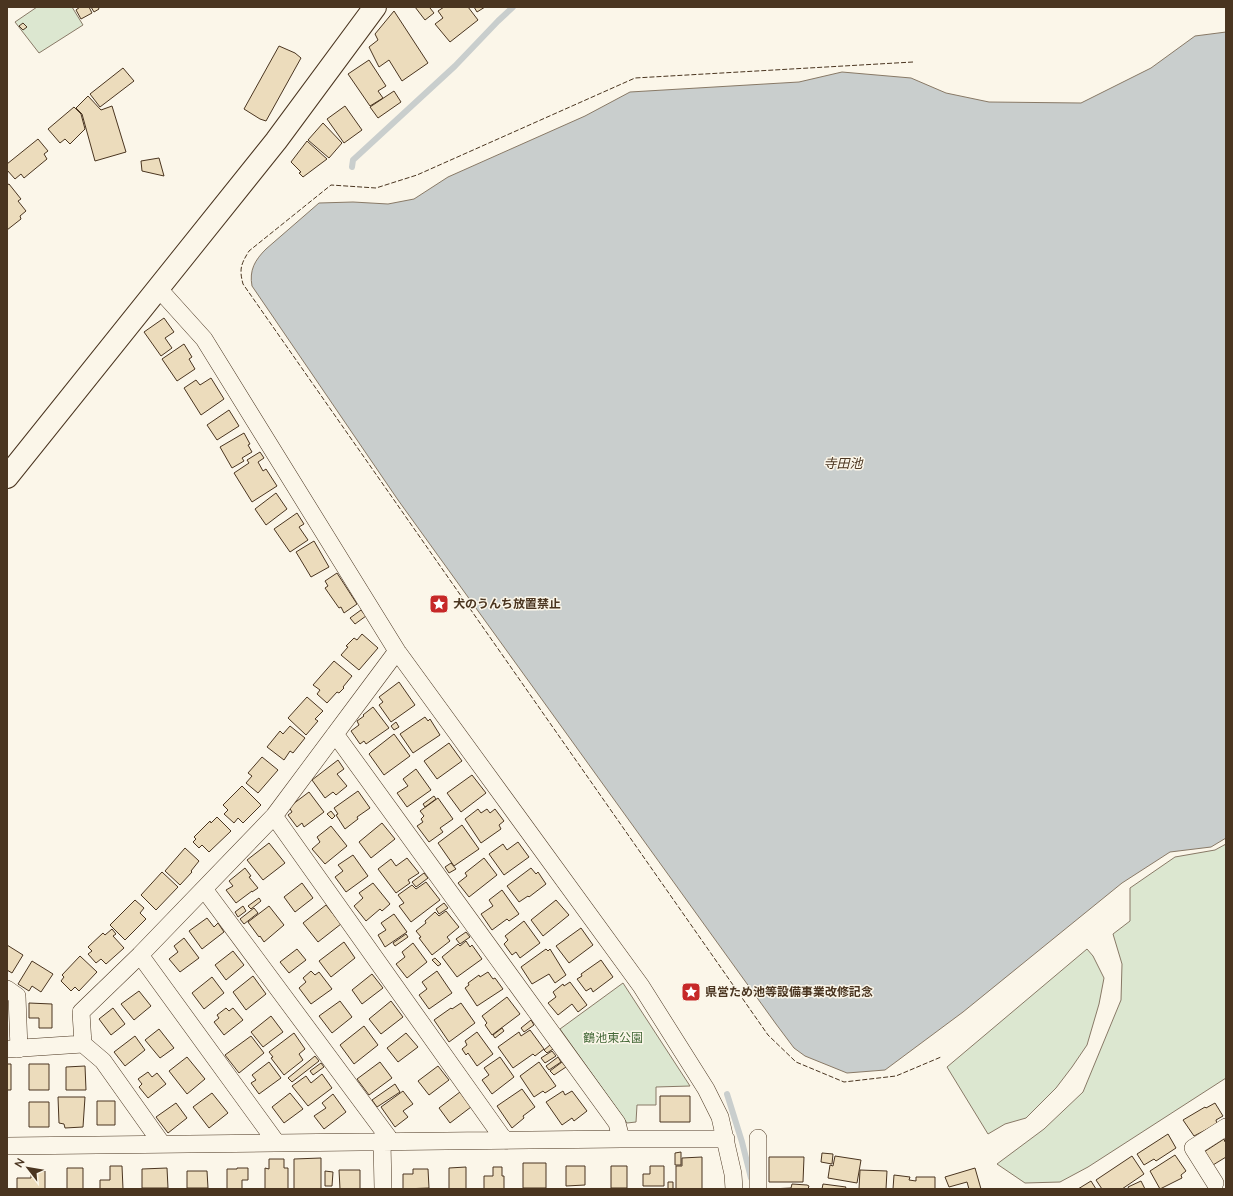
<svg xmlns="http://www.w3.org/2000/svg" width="1233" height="1196" font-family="Lato,'Noto Sans JP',sans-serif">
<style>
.green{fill:#dce7d0;stroke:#887966}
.water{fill:#c9cecd;stroke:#887966}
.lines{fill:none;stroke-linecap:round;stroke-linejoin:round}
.stream{stroke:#c9cecd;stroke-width:6}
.building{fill:#ecdcbc;stroke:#4a3520}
.street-casing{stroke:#4a3520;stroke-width:18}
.secondary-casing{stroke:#4a3520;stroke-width:24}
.street{stroke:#fbf6e9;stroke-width:17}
.secondary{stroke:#fbf6e9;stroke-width:22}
.fence{stroke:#4a3520;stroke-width:1;stroke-dasharray:5 2;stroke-linecap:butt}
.labels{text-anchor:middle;stroke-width:3;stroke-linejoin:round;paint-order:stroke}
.poi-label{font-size:12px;font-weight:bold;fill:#4a3520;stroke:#fbf6e9;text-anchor:start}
.park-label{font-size:12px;fill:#436837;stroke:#fbf6e9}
.water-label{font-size:13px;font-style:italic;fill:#4a3520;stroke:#fbf6e9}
</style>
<rect width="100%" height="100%" fill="#fbf6e9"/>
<path class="green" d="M37,7H72L83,25L39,53L15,22Z
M1226,844V1078L1088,1167L1060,1182L1025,1183L997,1164L1044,1129L1083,1092L1121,1000L1122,964L1113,934L1130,921V888L1175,857L1215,850Z
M1087,949L1093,956L1104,978L1099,1004L1087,1045L1072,1067L1056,1088L1026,1118L1005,1124L988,1134L947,1067Z
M623,983L690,1086L656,1087V1105H637L636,1122L627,1123L560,1029Z"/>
<path class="water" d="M1226,32V838L1211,847L1170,852L1122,883L963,1012L885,1070L847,1073L805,1056L794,1048L776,1024L398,500L252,286C249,270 255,260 266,249L319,203L353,202L388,204L414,199L448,177L585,116L630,92L799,82L842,72L911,78L946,93L989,102L1081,103L1151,68L1195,36Z"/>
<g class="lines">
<path class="stream" d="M352,167L353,160L455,66L498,21L513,7
M727,1094L742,1142L751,1178"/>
</g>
<path class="building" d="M80,7H89L92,13L81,19L76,10Z
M91,7H98L99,9L94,12Z
M415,7H431L430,8L434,13L425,20Z
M444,7H468L478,20L450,42L435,24L443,18L438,11Z
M474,7H485L477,12Z
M394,11L428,63L402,81L389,60L379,67L369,47L378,40L375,34Z
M23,23L27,27L23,30L19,26Z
M279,46L295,53L301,58L266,121L260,119L244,109Z
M369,60L386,86L378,91L383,98L370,106L348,74Z
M123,68L134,81L100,107L90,94Z
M394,91L401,102L378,118L370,107Z
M88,96L101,110L112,106L126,152L95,161L82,114L76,108Z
M345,106L362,130L344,143L327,119Z
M74,107L81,114L85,129L70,144L65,139L60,143L48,129Z
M323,123L342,143L329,158L308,140Z
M38,139L48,151L44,154L47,159L24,178L21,174L15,179L7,170V164Z
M307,141L327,159L303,177L299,173L301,172L291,162Z
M159,158L164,176L142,171L141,161Z
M9,184L21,199L18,201L26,211L20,216L21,219L7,230V185Z
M164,318L174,332L165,338L172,348L161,356L144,332Z
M184,344L192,357L189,359L195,369L177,381L162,359Z
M211,378L224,399L201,415L184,388L196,380L200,385Z
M229,410L239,426L217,440L207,425Z
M244,433L250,444L248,445L252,452L242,458L244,461L232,468L220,447Z
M260,452L264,458L258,462L263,471L266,469L277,486L252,502L234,473L249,463L247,460Z
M276,493L287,509L266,525L255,509Z
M297,513L304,524L299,527L308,540L290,552L274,529Z
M314,541L329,567L311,577L296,552Z
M337,573L357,604L344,613L341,607L339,608L325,588L328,586L325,581Z
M361,610L366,616L355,624L350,618Z
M362,634L378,648L359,670L341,655L348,647L346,646L354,638L357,640Z
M334,661L352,676L343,687L344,688L339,693L337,692L327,703L317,694L320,690L313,685Z
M399,682L415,705L391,722L379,705L383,702L379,697Z
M307,697L323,711L315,719L318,721L306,735L288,718Z
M373,707L389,728L366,744L364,741L360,744L351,731L359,725L357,721L364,716L363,715Z
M425,717L428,721L430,719L440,735L413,753L400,734Z
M396,722L399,727L394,730L391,726Z
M290,726L305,738L293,753L290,751L284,760L267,747L280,731L283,734Z
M394,734L410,756L384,775L369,754L371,752Z
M449,743L462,761L437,779L424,761Z
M262,757L278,770L258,793L246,783L252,776L248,773Z
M338,760L344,769L337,774L347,786L336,795L333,792L325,798L312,780Z
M416,769L431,790L407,807L397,793L408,786L403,779Z
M472,775L486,793L461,812L447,793Z
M242,786L261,805L243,823L238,818L234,823L224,814L228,810L223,805Z
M358,791L370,808L357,817L358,819L345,829L336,815L338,814L334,808Z
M309,792L324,812L304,827L302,823L297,827L288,815L292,812L289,807Z
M434,796L436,799L425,807L423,804Z
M438,798L453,819L440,828L443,832L429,842L417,826L423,822L421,819L424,816L420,811Z
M478,809L481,813L487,809L490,813L495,809L504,821L499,825L501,829L481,843L465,819Z
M331,811L335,816L332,819L327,814Z
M217,817L231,831L209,852L202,845L199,848L193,842L196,839L194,837L210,821L211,823Z
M382,823L395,839L371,858L359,842Z
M462,825L479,849L454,866L438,843Z
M331,826L347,846L325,864L312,849L320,842L317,837Z
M518,842L529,857L504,875L489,854L503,844L507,850Z
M269,843L285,863L263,880L247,860Z
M185,848L199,861L191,871L192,872L180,885L165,871Z
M353,855L368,876L346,892L335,877L343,871L338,865Z
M407,858L419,873L408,880L410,883L396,893L378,869L391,859L396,866Z
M484,858L497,875L469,897L458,883L467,876L465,873Z
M451,863L456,869L449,873L445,867Z
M245,868L251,876L249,877L258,888L252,892V891L236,903L226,890L233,886L229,881Z
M531,868L536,874L538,872L546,884L529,897L528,896L519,902L507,886Z
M162,872L178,887L156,910L141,895Z
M424,873L428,878L416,887L412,882Z
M426,882L440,900L411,922L399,906L404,903L398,895L412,885L416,889Z
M302,883L313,898L295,912L284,897Z
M373,883L390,904L382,911L380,909L366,921L354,906L363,898L359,893Z
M502,890L519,914L509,921L507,919L492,930L481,914L493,906L489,900Z
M259,898L261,901L251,909L248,906Z
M135,900L144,908L140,913L146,919L125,940L110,925Z
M556,900L569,915L543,936L531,920Z
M444,903L448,908L439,914L436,909Z
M326,905L341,924L318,942L303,923Z
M243,906L246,911L238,917L235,912Z
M269,906L284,925L264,942L260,936L259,937L248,922Z
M254,908L258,913L244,924L240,919Z
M446,911L459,927L447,937L450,941L432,955L419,938L421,937L416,931L426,923L425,921L435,912L439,916Z
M394,914L407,932L385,947L378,935L386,930L381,923Z
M207,918L214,927L218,923L224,932L202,949L189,931Z
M524,921L540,943L520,958L516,952L512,955L504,944L508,940L505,936Z
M581,928L593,945L569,963L556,946Z
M112,929L116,934L113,936L124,948L106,964L101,959L96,963L88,954L92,951L88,947L103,933L105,935Z
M466,932L470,937L460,944L456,939Z
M406,934L408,937L395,946L393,943Z
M184,938L199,958L180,972L169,959L178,952L174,946Z
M466,941L470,947L472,945L482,959L457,977L442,957L458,944L460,946Z
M344,942L355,958L331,977L319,961Z
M413,943L427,962L407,978L396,964L405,957L402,952Z
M7,945L23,955L12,973L7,970Z
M297,949L306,960L289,973L280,962Z
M546,949L548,951L550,949L566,975L555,983L549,974L532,984L521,967Z
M233,951L244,965L226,980L215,965Z
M80,956L97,972L79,991L75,987L71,991L61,981L64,977L62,975Z
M435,958L441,964L438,966L432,960Z
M601,960L613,977L593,992L591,988L586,991L577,979L582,976L581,974Z
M32,961L53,974L41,992L32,986L29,991L18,984Z
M311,971L315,975L319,972L332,989L311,1004L299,988L306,982L303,978Z
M437,971L452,993L429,1009L419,995L427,989L422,982Z
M488,972L493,979L495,978L503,989L477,1006L465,988L469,985L468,983L479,975L480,977Z
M372,974L383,988L362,1004L352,990Z
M253,976L266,994L246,1010L233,992Z
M212,977L224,993L204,1009L192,993Z
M570,982L587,1005L578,1012L572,1004L558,1015L548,1003L556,997L553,992L563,984L564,986Z
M139,991L151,1006L134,1020L121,1004Z
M507,997L520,1014L492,1035L485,1025L487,1023L482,1016Z
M340,1001L352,1017L332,1033L319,1016Z
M391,1001L403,1017L381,1034L369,1019Z
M29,1003L52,1004V1028H39V1018H29Z
M461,1003L475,1023L449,1042L434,1020L451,1008L452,1009Z
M113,1008L125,1024L111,1035L99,1019Z
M226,1008L229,1011L233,1008L243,1020L224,1035L214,1022L219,1018L217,1015Z
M271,1016L283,1032L263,1047L251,1032Z
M531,1020L534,1025L524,1032L521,1028Z
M364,1026L378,1045L354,1064L340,1045Z
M502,1028L504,1031L495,1038L493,1035Z
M159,1029L174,1048L160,1058L145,1040Z
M530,1030L544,1049L535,1056L533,1054L513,1068L498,1047L519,1032L521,1036Z
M477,1032L493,1054L477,1066L468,1053L466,1055L462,1049L467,1045L465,1041Z
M294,1033L305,1049L299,1054L303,1060L284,1075L271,1058L273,1057L269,1052Z
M406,1033L418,1047L398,1062L387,1048Z
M135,1036L145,1050L125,1066L114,1052Z
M251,1036L264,1053L239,1073L225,1055Z
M550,1045L553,1049L547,1053L544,1050Z
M552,1051L556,1056L545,1063L541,1058Z
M315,1056L319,1061L292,1082L288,1078Z
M187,1057L205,1079L187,1094L169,1071Z
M500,1057L514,1077L492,1094L482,1080L489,1075L484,1068Z
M558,1057L561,1062L549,1070L546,1066Z
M269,1062L281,1078L259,1094L251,1083L256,1080L252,1075Z
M380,1062L392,1078L369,1095L357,1079Z
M539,1062L556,1086L545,1093L543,1091L534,1097L520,1076Z
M562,1062L566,1067L554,1075L550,1071Z
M321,1063L324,1067L313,1075L310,1071Z
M7,1064H11V1090H7Z
M29,1064H49V1090H29Z
M85,1066L86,1090H66V1067Z
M438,1066L449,1080L429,1095L418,1081Z
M148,1072L152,1077L157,1073L166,1084L148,1098L139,1087L142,1084L138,1079Z
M322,1074L332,1088L308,1106L292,1086L306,1076L311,1083Z
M395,1084L400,1092L377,1107L372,1100Z
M522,1089L535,1107L523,1116L524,1118L512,1128L497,1106Z
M403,1091L413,1104L403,1111L408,1117L395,1127L381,1107Z
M563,1091L565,1095L572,1091L587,1111L574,1121L572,1118L562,1125L546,1102Z
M460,1092L471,1107L450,1123L439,1108Z
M212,1093L228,1113L209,1128L193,1107Z
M290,1093L303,1109L284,1123L272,1107Z
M333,1094L346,1112L324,1129L314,1116L326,1108L322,1103Z
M660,1096H690V1122H660Z
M58,1097H85L83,1127L65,1128L64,1124L59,1123Z
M97,1101H115V1125H97Z
M29,1102H49V1127H29Z
M176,1103L187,1118L168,1133L156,1117Z
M1215,1103L1223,1116L1216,1120L1217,1124L1194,1136L1183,1120L1205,1107L1206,1108Z
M1168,1134L1176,1148L1156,1161L1154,1159L1144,1165L1137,1154Z
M1224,1139L1225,1142L1226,1141V1157L1213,1165L1204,1152Z
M681,1152V1165H675V1153Z
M822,1153L833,1154L832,1164L821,1162Z
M1175,1155L1186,1171L1181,1175L1182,1178L1160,1189L1150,1171Z
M835,1156L861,1160L857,1183L828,1178L830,1165L833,1166Z
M1132,1156L1144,1174L1122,1189H1102L1096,1180Z
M702,1157V1189H676V1166H682V1158Z
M769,1157H804L803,1182H769Z
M321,1158V1189H294V1159Z
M269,1159H284V1168H288V1189H265V1168L269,1169Z
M523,1163H546V1188H523Z
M110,1166H122L123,1189H100V1180H110Z
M566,1166H585V1185L566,1186Z
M611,1166H627V1188H611Z
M650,1166H664V1186H643V1174H650Z
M466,1167V1189H449V1168Z
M493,1167H502V1176H504V1189H484V1176H493Z
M67,1168H83V1189H67Z
M167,1168L168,1188H142V1169Z
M237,1168H248V1180H242V1189H227V1169H237Z
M975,1168L981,1189H969L967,1182L949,1187L945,1177Z
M413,1169H428L429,1188L403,1189V1174H413Z
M339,1170H360V1189H340Z
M860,1170L887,1171L886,1189H859Z
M31,1171H45V1189H17V1178H31Z
M187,1171H207L208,1188H187Z
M325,1171L333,1172L332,1186H325Z
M894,1175L910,1177L909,1180L916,1181V1177H935V1189H893Z
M1091,1181L1096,1189H1078Z
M1141,1181L1145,1189H1129L1128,1187Z
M668,1182H673V1189H668Z
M792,1184L807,1185L809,1186L808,1189H770L791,1188Z
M823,1184L846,1187L845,1189H822Z"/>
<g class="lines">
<defs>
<path id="street" d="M158,288L204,339L397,651L641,986L706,1089L720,1117L733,1174L734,1189
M335,734L617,1123L621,1139
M274,816L505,1141
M204,889L391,1141
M140,955L276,1142
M7,989L17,996L19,1049
M83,1044L81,1012L140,955L274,816L397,651
M7,1049L83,1044L103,1061L162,1144
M758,1138V1189
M382,1141L383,1189
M7,1146L621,1139H726
M1215,1183L1193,1148L1226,1127"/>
<path id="secondary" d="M7,477L276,141L375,7"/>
</defs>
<use href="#street" class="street-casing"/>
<use href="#secondary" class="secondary-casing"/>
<use href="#street" class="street"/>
<use href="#secondary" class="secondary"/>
<path class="fence" d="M913,62L635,78L417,175L376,188L331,185L249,251C241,264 239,269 243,284L768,1035L796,1062L844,1082L896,1076L941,1057"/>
</g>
<defs>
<symbol id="sight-square" viewBox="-11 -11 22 22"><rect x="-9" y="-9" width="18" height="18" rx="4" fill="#c62828" stroke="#fbf6e9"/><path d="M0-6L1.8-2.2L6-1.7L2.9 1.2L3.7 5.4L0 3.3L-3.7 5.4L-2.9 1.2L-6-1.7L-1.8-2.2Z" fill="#fff"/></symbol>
</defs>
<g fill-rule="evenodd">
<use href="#sight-square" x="428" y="593" width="22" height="22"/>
<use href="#sight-square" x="680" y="981" width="22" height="22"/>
</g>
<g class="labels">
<g class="poi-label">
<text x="453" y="608">犬のうんち放置禁止</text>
<text x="705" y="996">県営ため池等設備事業改修記念</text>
</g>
<g class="park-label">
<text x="613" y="1042">鶴池東公園</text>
</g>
<g class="water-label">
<text x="843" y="468">寺田池</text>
</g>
</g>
<rect width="1233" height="1196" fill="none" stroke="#4a3520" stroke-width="16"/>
<g transform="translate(28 1168) rotate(301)" stroke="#fbf6e9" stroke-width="3" paint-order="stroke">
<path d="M0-3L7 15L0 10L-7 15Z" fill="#4a3520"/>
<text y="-6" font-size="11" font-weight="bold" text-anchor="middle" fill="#4a3520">N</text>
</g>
</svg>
